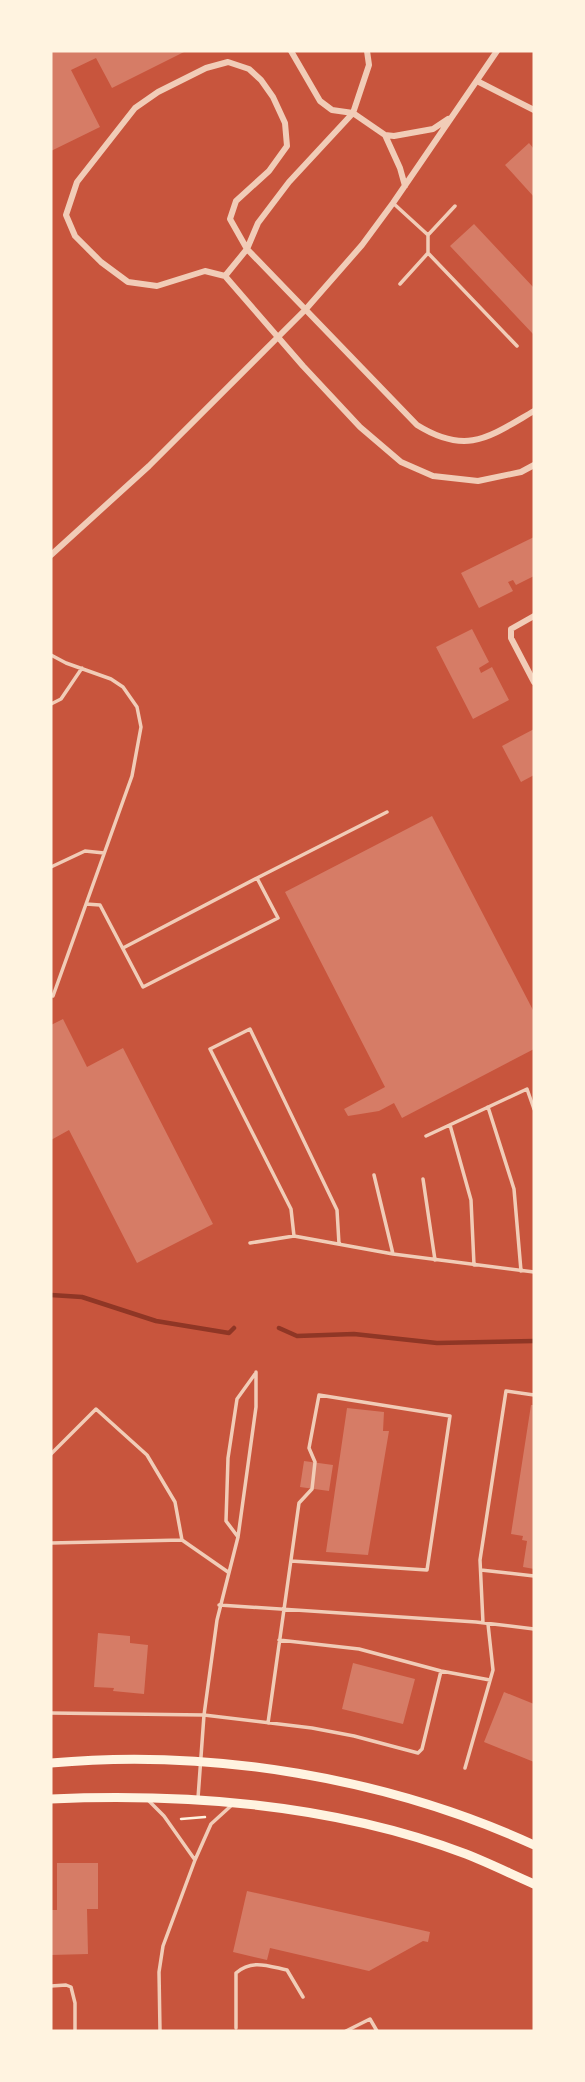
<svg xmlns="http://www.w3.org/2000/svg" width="585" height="2082" font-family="'Alegreya Sans',sans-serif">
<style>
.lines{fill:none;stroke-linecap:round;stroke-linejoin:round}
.stream{stroke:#8f3625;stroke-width:4.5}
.building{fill:#d67c66}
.path{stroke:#fff3e0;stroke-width:2.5}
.service{stroke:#f1ccb7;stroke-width:3.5}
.minor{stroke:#f1ccb7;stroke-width:6}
.secondary{stroke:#fff3e0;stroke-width:9}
</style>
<rect width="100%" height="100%" fill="#c8553d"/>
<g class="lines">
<path class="stream" d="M51,1295L82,1297L156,1321L229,1333L234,1328
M279,1328L297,1336L354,1334L437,1343L534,1341"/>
</g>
<path class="building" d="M51,51H186L112,88L96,58L71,70L100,127L51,151Z
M529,143L534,149V197L505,165Z
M474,224L534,288L533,334L450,246Z
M534,537V576L516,585L513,580L508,582L513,591L479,608L461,573Z
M472,629L489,662L479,668L481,673L492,667L509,700L473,719L436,647Z
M534,729V775L521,782L502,746Z
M432,816L534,1012V1049L402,1118L394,1103L379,1111L348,1116L344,1109L385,1087L285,892Z
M63,1019L87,1067L123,1048L213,1224L137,1263L69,1130L51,1140V1025Z
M531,1405H534V1569L523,1567L527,1541L522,1540L523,1536L511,1534Z
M347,1408L384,1412L383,1431H389L368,1555L326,1552Z
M304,1461L333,1465L329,1491L300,1487Z
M98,1633L130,1636V1643L148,1645L144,1694L113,1691L114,1688L94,1687Z
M353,1663L415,1679L403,1724L342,1709Z
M504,1692L534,1704V1762L484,1742Z
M57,1863H98V1909H87L88,1954L51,1955V1910H57Z
M247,1891L430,1932L428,1942L423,1941L369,1971L270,1948L267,1960L233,1952Z"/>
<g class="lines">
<path class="path" d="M181,1819L205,1817"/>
<path class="service" d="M393,203L428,235V253L517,346
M428,235L455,206
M400,284L428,253
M51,655L66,663L111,679L123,687L137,707L141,727L132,776L53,996
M51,704L61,699L82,668
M51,867L85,851L104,853
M257,878L387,812
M86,904L100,905L143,987L278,918L257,878L123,948
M488,1107L514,1189L521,1271
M450,1125L471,1200L474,1265
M426,1136L527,1089L534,1109
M374,1175L393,1254
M423,1179L435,1260
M294,1236L291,1209L210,1049L250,1029L337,1210L339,1244
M250,1243L294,1236L393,1254L534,1272
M51,1454L96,1409L147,1455L175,1502L182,1540L51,1543
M238,1537L226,1521L228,1458L237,1399L255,1374
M182,1540L228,1572
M481,1570L534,1576
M219,1605L476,1622L534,1629
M483,1623L480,1560L506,1391L534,1395
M279,1640L359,1649L441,1671L490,1680
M51,1713L204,1715L312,1728L354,1736L418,1753L422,1749L441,1671
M268,1723L299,1503L312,1489L315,1462L309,1448L319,1395L450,1416L427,1570L291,1561
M465,1768L493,1670L488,1624
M198,1798L204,1715L217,1620L238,1537L256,1407V1372
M149,1801L164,1816L195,1860
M51,1986L66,1985L71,1987L75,2003V2031
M236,2028V1973C252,1959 268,1966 287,1970L303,1997
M160,2031L159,1972L163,1946L195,1860L211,1824L233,1804
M346,2031L370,2019L377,2031"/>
<path class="minor" d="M291,51L320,101L332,110L353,113L385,135L394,136L433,129L448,119
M477,81L534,110
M385,135L400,168L405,186
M225,276L247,249L258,223L289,182L353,113L369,65L367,51
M534,411C489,437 467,456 417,425L247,249L230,219L236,201L269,171L287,146L285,123L273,97L261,80L249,69L228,62L206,68L158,92L135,108L77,182L66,215L75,236L101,262L128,282L157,286L205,271L225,276L303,366L360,427L401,462L433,476L478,481L521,472L534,465
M51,555L149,466L306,309L362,245L393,203L497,51
M534,616L511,629V638L534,682"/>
<path class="secondary" d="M51,1763C211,1748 388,1778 534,1845
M51,1799C190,1793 334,1804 466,1854C489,1863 511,1874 534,1884"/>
</g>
<rect width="585" height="2082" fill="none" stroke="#fff3e0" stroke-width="105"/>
</svg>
